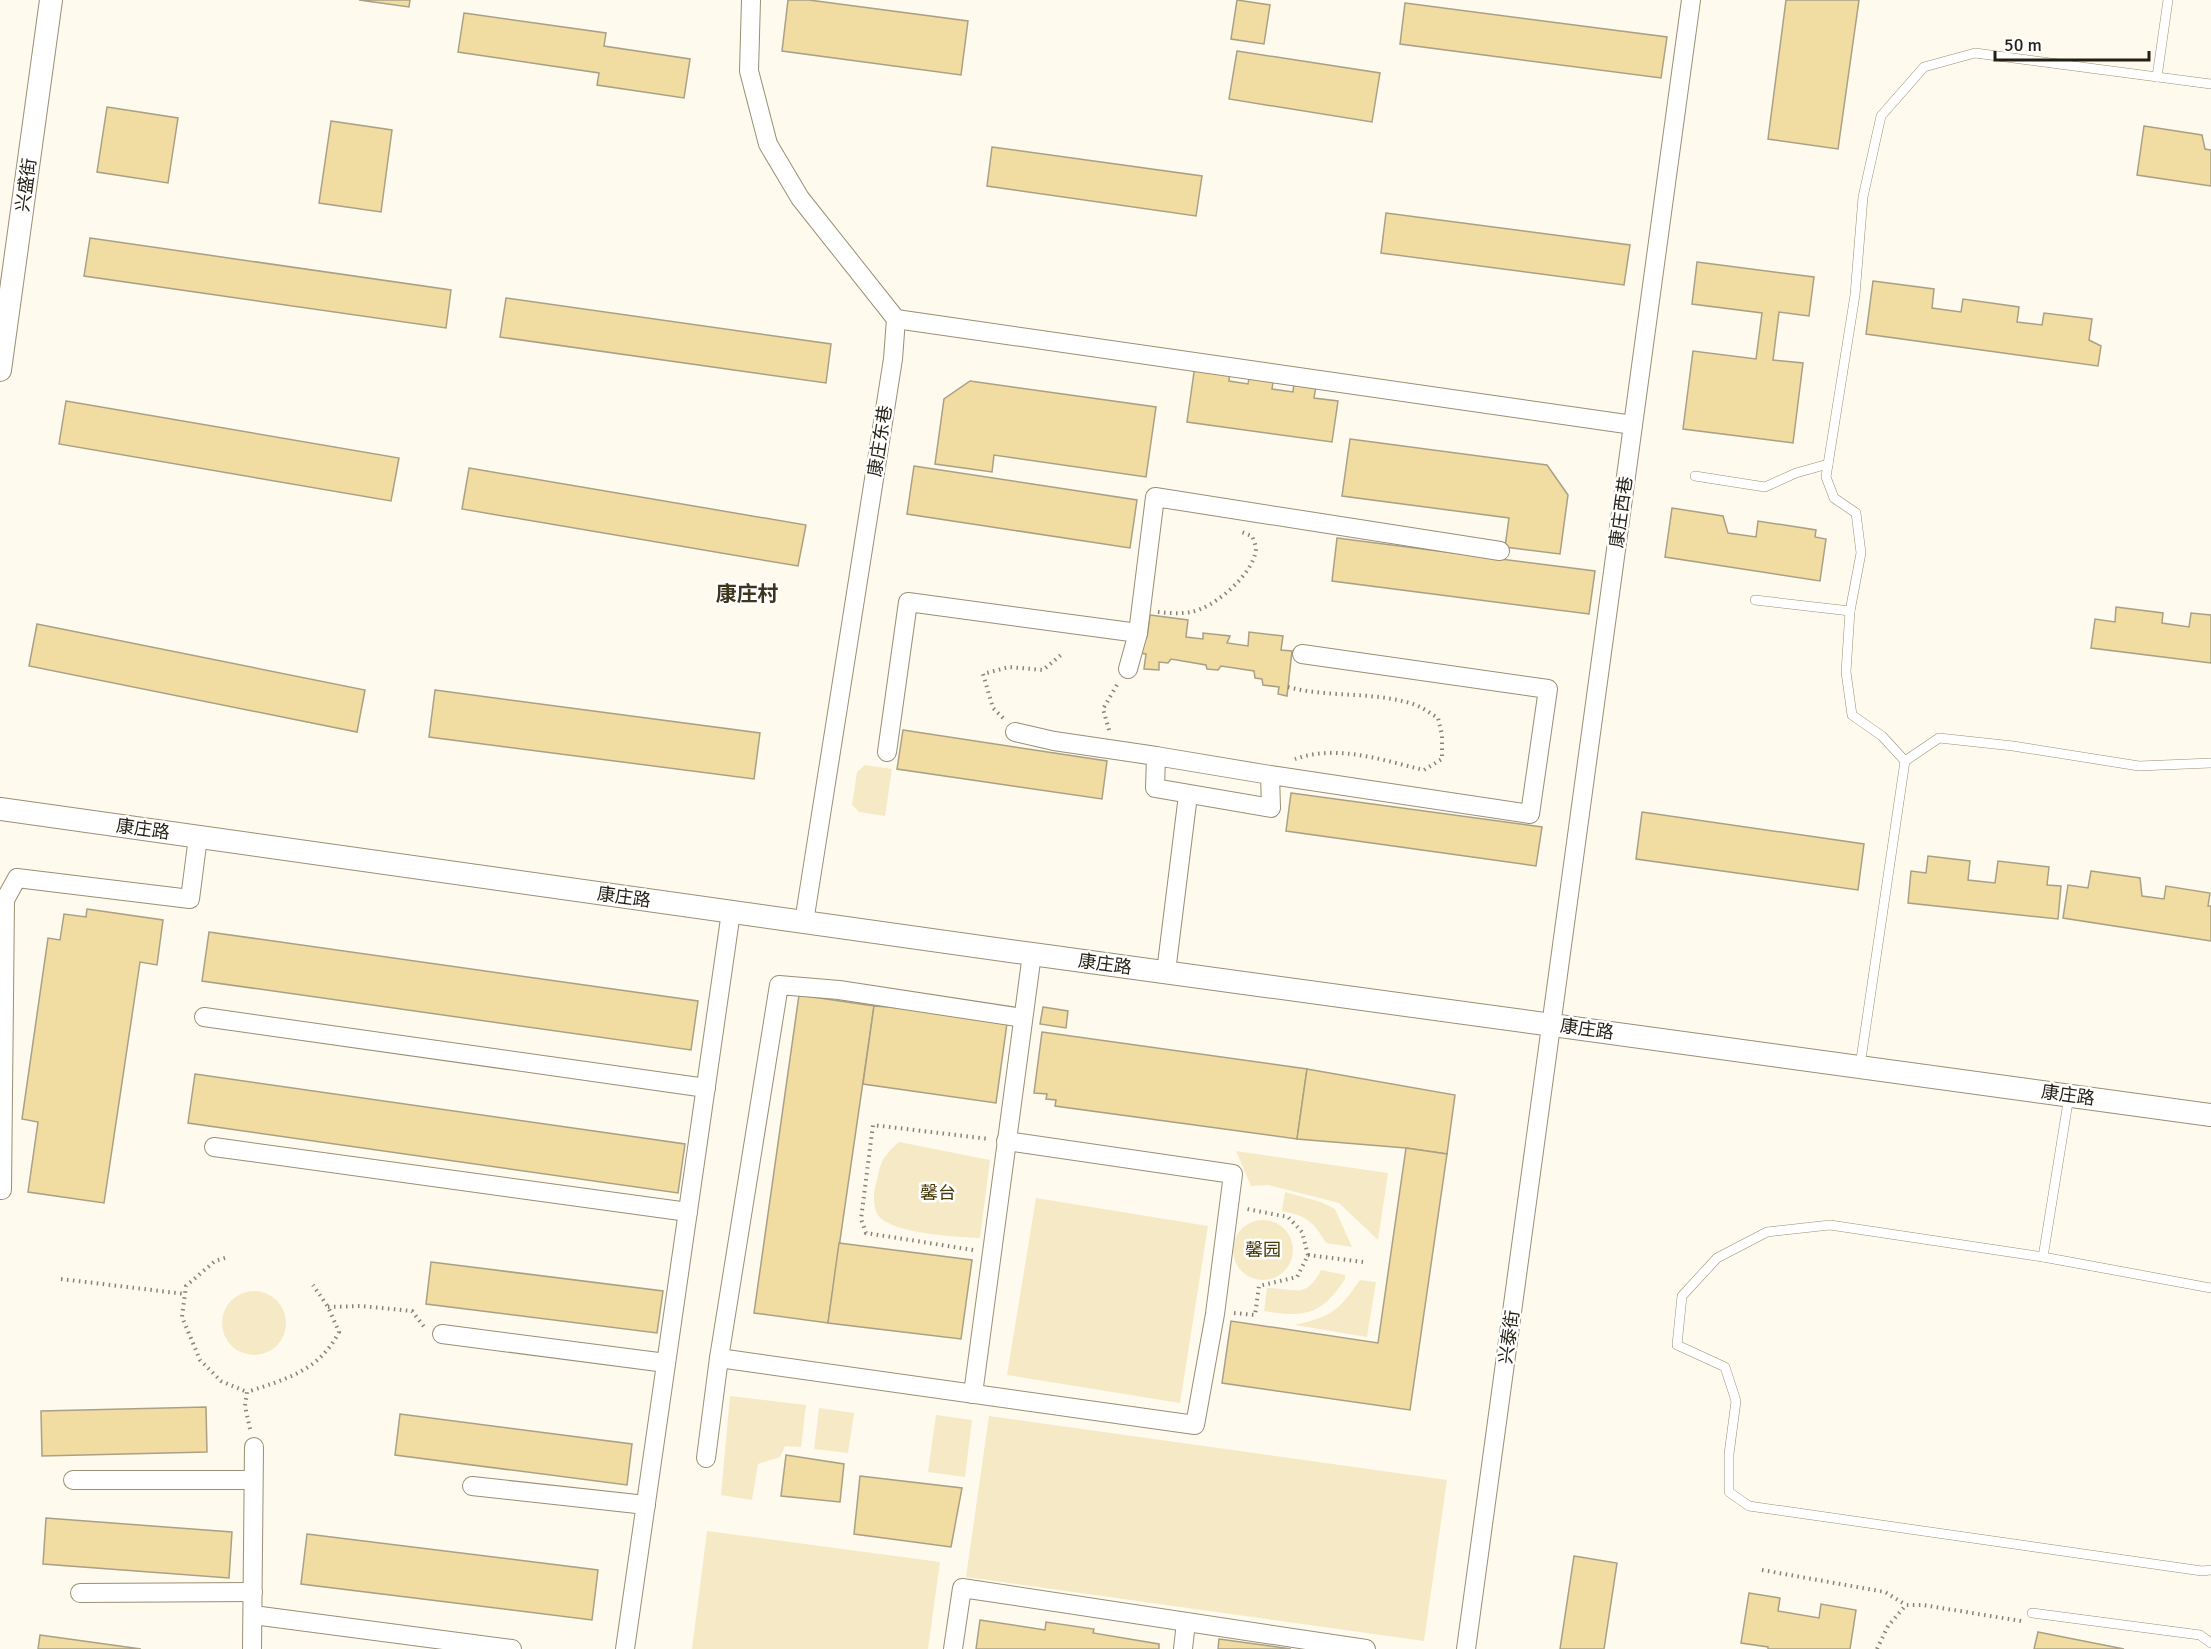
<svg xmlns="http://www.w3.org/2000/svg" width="2211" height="1649" viewBox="0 0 2211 1649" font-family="Signika,'Noto Sans SC',sans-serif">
	<rect width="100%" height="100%" fill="#fefaee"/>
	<g fill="#f6e9c6">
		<path d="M 865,765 L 892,769 L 885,816 L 859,812 L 852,805 L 857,772 Z"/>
		<path d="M 899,1142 L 990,1160 L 980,1238 C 958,1237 891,1234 878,1215 C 873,1207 873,1194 876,1184 C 882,1159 881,1159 899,1142 Z"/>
		<path d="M 1236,1151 L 1388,1173 L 1378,1240 L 1339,1203 L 1268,1185 L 1251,1186 Z"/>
		<path d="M 1285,1192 L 1321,1202 L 1335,1209 L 1352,1247 L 1326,1243 C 1313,1221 1307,1216 1282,1211 Z"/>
		<path d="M 1036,1198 L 1208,1226 L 1180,1403 L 1007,1375 Z"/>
		<circle cx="1263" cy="1250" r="30"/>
		<path d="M 1321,1270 L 1345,1275 L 1345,1279 C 1322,1315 1304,1318 1264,1311 L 1267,1288 C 1294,1288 1306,1300 1321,1270 Z"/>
		<path d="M 1360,1280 L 1376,1282 L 1367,1337 L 1295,1325 C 1333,1316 1338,1311 1360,1280 Z"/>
		<circle cx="254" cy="1323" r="32"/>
		<path d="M 730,1396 L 806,1405 L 801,1447 L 785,1446 L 780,1457 L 758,1464 L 752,1500 L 721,1495 Z"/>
		<path d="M 819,1408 L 854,1413 L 848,1453 L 814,1449 Z"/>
		<path d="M 936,1415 L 972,1420 L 965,1477 L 928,1472 Z"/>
		<path d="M 989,1416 L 1447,1480 L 1424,1641 L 966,1577 Z"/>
		<path d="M 707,1531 L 940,1562 L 928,1649 L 692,1649 Z"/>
	</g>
	<g fill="#f1dca2" stroke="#aaa085" stroke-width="1.5">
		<path d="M 359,0 L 410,0 L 409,7 Z"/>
		<path d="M 788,0 L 809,0 L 968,21 L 961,75 L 782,51 Z"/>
		<path d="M 1237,0 L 1270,5 L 1264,44 L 1231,39 Z"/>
		<path d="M 1786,0 L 1859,0 L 1838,149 L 1768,139 Z"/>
		<path d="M 1405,3 L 1667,37 L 1661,78 L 1400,44 Z"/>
		<path d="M 464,13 L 606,33 L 604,46 L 690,59 L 684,98 L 597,85 L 599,73 L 458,52 Z"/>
		<path d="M 1237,51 L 1380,73 L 1372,122 L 1229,99 Z"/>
		<path d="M 107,107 L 178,118 L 168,183 L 97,172 Z"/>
		<path d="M 331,121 L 392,130 L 381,212 L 319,203 Z"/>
		<path d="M 2144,126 L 2202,135 L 2205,149 L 2211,150 L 2211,186 L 2137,175 Z"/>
		<path d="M 992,147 L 1202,176 L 1196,216 L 987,186 Z"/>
		<path d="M 1386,213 L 1630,245 L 1624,285 L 1381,253 Z"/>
		<path d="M 90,238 L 451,290 L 446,328 L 84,276 Z"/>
		<path d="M 1697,262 L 1814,277 L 1809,316 L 1779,312 L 1773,360 L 1803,363 L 1793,443 L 1683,429 L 1693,351 L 1756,359 L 1762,313 L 1692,304 Z"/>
		<path d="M 1873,281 L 1934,289 L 1932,308 L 1961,312 L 1963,299 L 2019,307 L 2017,322 L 2042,325 L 2044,313 L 2092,319 L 2089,340 L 2101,346 L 2098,366 L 1866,334 Z"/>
		<path d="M 506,298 L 831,344 L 826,383 L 500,337 Z"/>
		<path d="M 1195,365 L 1230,370 L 1229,381 L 1248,384 L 1250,372 L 1274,375 L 1272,389 L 1293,392 L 1294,382 L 1316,386 L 1314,398 L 1338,401 L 1332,442 L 1187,422 Z"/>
		<path d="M 970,381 L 1156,407 L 1146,477 L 994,455 L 992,472 L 935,464 L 944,399 Z"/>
		<path d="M 66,401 L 399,458 L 391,501 L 59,444 Z"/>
		<path d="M 1350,439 L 1547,465 L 1568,495 L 1560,554 L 1505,547 L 1509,518 L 1342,496 Z"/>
		<path d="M 914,466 L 1137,500 L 1130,548 L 907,514 Z"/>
		<path d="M 469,468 L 806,525 L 798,566 L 462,509 Z"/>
		<path d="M 1672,508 L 1723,516 L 1728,533 L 1756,537 L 1758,521 L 1816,530 L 1815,537 L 1826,539 L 1820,581 L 1665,557 Z"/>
		<path d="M 1337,538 L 1595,571 L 1589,614 L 1332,581 Z"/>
		<path d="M 2116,607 L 2163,613 L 2162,623 L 2189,627 L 2191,613 L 2211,615 L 2211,663 L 2091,648 L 2095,619 L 2115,622 Z"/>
		<path d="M 1150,615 L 1188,620 L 1186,637 L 1203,639 L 1203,633 L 1230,636 L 1227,643 L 1248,646 L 1249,632 L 1283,636 L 1281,650 L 1292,651 L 1287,696 L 1278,694 L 1279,687 L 1263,685 L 1262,679 L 1255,678 L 1254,671 L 1221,666 L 1218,670 L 1207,669 L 1206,665 L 1171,659 L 1168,663 L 1159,662 L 1159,670 L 1144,669 L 1146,654 L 1139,653 L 1141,636 L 1147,637 Z"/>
		<path d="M 37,624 L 365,690 L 357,732 L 29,666 Z"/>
		<path d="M 435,690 L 760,733 L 754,779 L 429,737 Z"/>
		<path d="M 903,730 L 1107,761 L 1102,799 L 897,769 Z"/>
		<path d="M 1291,793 L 1542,827 L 1536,866 L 1286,831 Z"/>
		<path d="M 1642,812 L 1864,844 L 1858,890 L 1636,859 Z"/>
		<path d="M 1928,856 L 1970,861 L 1968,880 L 1995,883 L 1998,861 L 2049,867 L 2047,885 L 2061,886 L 2058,919 L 1908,903 L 1911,871 L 1926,873 Z"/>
		<path d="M 2091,871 L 2140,878 L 2142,896 L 2164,899 L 2166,886 L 2210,893 L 2208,906 L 2211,906 L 2211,941 L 2063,918 L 2068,885 L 2088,888 Z"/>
		<path d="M 87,909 L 163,920 L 157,965 L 140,962 L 104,1203 L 28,1192 L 38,1122 L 22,1119 L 48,938 L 60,940 L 64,914 L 86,917 Z"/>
		<path d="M 209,932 L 698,1001 L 691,1050 L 202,981 Z"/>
		<path d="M 799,995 L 874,1006 L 828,1323 L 754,1313 Z"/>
		<path d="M 874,1006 L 1008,1016 L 996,1103 L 863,1084 Z"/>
		<path d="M 1043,1007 L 1068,1011 L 1066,1028 L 1040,1024 Z"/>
		<path d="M 1042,1032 L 1307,1069 L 1297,1139 L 1055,1106 L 1056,1100 L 1046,1099 L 1047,1094 L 1034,1093 Z"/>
		<path d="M 1307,1069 L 1455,1095 L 1447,1154 L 1406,1148 L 1297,1139 Z"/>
		<path d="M 195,1074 L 685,1144 L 678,1193 L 188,1123 Z"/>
		<path d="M 1406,1148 L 1447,1154 L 1410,1410 L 1222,1383 L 1231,1321 L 1378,1343 Z"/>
		<path d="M 839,1243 L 972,1260 L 961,1339 L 828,1323 Z"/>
		<path d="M 431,1262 L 663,1291 L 657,1333 L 426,1304 Z"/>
		<path d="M 206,1407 L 207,1452 L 42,1456 L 41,1411 Z"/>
		<path d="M 400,1414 L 632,1444 L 627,1485 L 395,1455 Z"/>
		<path d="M 786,1455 L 844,1464 L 840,1502 L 781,1496 Z"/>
		<path d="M 860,1476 L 962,1488 L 951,1547 L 854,1534 Z"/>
		<path d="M 46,1518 L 232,1532 L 229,1578 L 43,1564 Z"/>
		<path d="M 307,1534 L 598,1570 L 592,1620 L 301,1584 Z"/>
		<path d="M 1574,1556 L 1617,1563 L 1604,1649 L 1560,1649 Z"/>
		<path d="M 1749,1593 L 1780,1598 L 1778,1611 L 1819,1618 L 1821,1604 L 1856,1610 L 1850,1649 L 1768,1649 L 1768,1647 L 1741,1643 Z"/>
		<path d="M 980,1620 L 1045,1630 L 1046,1622 L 1094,1629 L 1093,1633 L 1159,1644 L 1159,1649 L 976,1649 Z"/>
		<path d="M 2038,1632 L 2124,1649 L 2034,1649 Z"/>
		<path d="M 40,1635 L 141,1649 L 38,1649 Z"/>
		<path d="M 1219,1639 L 1291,1649 L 1218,1649 Z"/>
	</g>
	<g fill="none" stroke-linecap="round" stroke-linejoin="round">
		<g stroke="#998f74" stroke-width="10">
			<g id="service">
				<path d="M 2157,77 L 2168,0"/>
				<path d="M 1695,476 L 1765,487 L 1796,473 L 1828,464"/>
				<path d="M 1755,600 L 1850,611"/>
				<path d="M 1905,761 L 1882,736 L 1852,715 L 1846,672 L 1850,611 L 1861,553 L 1856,513 L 1834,498 L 1826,477 L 1855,295 L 1863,197 L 1881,116 L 1924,67 L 1975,53 L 2211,84"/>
				<path d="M 1860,1066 L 1905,761 L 1939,738 L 2013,746 L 2139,766 L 2211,763"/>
				<path d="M 2043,1257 L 2069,1096"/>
				<path d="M 2211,1288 L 2043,1257 L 1830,1225 L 1767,1232 L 1717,1258 L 1682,1296 L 1677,1345 L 1725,1367 L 1736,1401 L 1729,1454 L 1729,1492 L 1749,1506 L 2202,1571 L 2211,1570"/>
				<path d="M 2032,1613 L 2200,1635 L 2211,1643"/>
			</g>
		</g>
		<g stroke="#998f74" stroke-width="20">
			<g id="minor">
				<path d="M 751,0 L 749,71 L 768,144 L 800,198 L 896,319 L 893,359 L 804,922"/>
				<path d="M 896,319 L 1633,425"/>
				<path d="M 1128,669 L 1138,633 L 1155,497 L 1500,551"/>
				<path d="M 1015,732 L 1054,741 L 1156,756"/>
				<path d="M 887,752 L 908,602 L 1138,633"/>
				<path d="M 1270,775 L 1156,756 L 1155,788 L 1271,808 L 1270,775 L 1530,814 L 1548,689 L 1302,654"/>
				<path d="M 1166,972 L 1188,795"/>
				<path d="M 204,1017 L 706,1088"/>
				<path d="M 214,1147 L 688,1212"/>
				<path d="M 0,1190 L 2,1190 L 5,900 L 17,878 L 190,899 L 198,837"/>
				<path d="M 442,1334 L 666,1363"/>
				<path d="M 719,1358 L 1195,1425 L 1215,1314 L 1233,1174 L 1006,1141"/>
				<path d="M 973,1394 L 1032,954"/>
				<path d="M 706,1458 L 719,1358 L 779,985 L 839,990 L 1023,1018"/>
				<path d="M 73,1480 L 253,1480"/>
				<path d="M 472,1486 L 646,1505"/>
				<path d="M 80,1593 L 253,1592"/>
				<path d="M 253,1615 L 512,1649"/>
				<path d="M 252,1649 L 254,1447"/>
				<path d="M 625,1649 L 731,912"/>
				<path d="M 953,1649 L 962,1588 L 1366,1649"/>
				<path d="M 1183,1649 L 1186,1622"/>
				<path d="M 1466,1649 L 1691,0"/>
			</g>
		</g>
		<g stroke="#998f74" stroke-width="24">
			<g id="tertiary">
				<path d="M 0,370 L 51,0"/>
				<path d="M 0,809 L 1032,954 L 2211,1115"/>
			</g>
		</g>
		<g stroke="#878378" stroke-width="4" stroke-dasharray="1.5 4.5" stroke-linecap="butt">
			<path d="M 1158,612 C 1169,613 1181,614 1191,612 C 1214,608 1254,574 1256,549 C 1256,545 1253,539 1252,536 L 1239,531"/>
			<path d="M 1288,687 C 1329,698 1372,691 1413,704 C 1422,707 1430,713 1438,718 L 1442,735 L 1442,759 L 1424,770 C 1382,760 1337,744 1295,759"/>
			<path d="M 1003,718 L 993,708 L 983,674 L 1009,667 L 1043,670 L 1061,655"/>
			<path d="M 1109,730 L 1103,709 L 1118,683"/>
			<path d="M 973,1250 L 866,1233 L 861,1219 L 873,1125 L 989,1139"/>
			<path d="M 1308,1255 L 1363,1262"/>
			<path d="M 225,1258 L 215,1261 L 186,1286 L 182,1317 L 200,1360 L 221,1381 L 247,1392"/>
			<path d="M 61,1279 L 185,1294"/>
			<path d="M 328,1307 L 361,1306 L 412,1311 L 425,1328"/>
			<path d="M 1234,1313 L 1255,1315 L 1259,1286 L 1297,1277 L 1308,1255 L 1302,1232 L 1288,1217 L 1247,1209"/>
			<path d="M 250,1429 L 245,1406 L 247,1392 C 286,1379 319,1371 339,1332 L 328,1307 L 313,1285"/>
			<path d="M 1762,1570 L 1885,1592 L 1906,1605"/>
			<path d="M 1877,1649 L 1888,1626 L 1906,1605 L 1923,1605 L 2021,1621"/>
		</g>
		<use href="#service" stroke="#fff" stroke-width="9"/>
		<use href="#minor" stroke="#fff" stroke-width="18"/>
		<use href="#tertiary" stroke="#fff" stroke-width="22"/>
	</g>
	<g text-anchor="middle" stroke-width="5" stroke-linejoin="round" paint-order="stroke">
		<g font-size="18" fill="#231f14" stroke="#fff">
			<text transform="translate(26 185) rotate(-82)" y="6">兴盛街</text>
			<text transform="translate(880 441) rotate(-81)" y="6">康庄东巷</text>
			<text transform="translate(1621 512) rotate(-82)" y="6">康庄西巷</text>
			<text transform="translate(143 829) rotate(8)" y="6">康庄路</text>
			<text transform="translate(624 897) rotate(8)" y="6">康庄路</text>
			<text transform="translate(1105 964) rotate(8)" y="6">康庄路</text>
			<text transform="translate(1587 1029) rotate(8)" y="6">康庄路</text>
			<text transform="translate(2068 1095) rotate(8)" y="6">康庄路</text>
			<text transform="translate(1509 1337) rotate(-82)" y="6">兴泰街</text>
		</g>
		<g font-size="18" fill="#463809" stroke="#fff">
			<text x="938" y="1199">馨台</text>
			<text x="1263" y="1256">馨园</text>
		</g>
		<g font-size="21" font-weight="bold" fill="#3e351d" stroke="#fff">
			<text x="747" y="601">康庄村</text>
		</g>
	</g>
	<path d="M1995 51v9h154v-9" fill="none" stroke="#231f14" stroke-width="3"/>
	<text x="2004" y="51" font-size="18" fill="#231f14" stroke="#ffffff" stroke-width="4.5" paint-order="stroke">50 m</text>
</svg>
